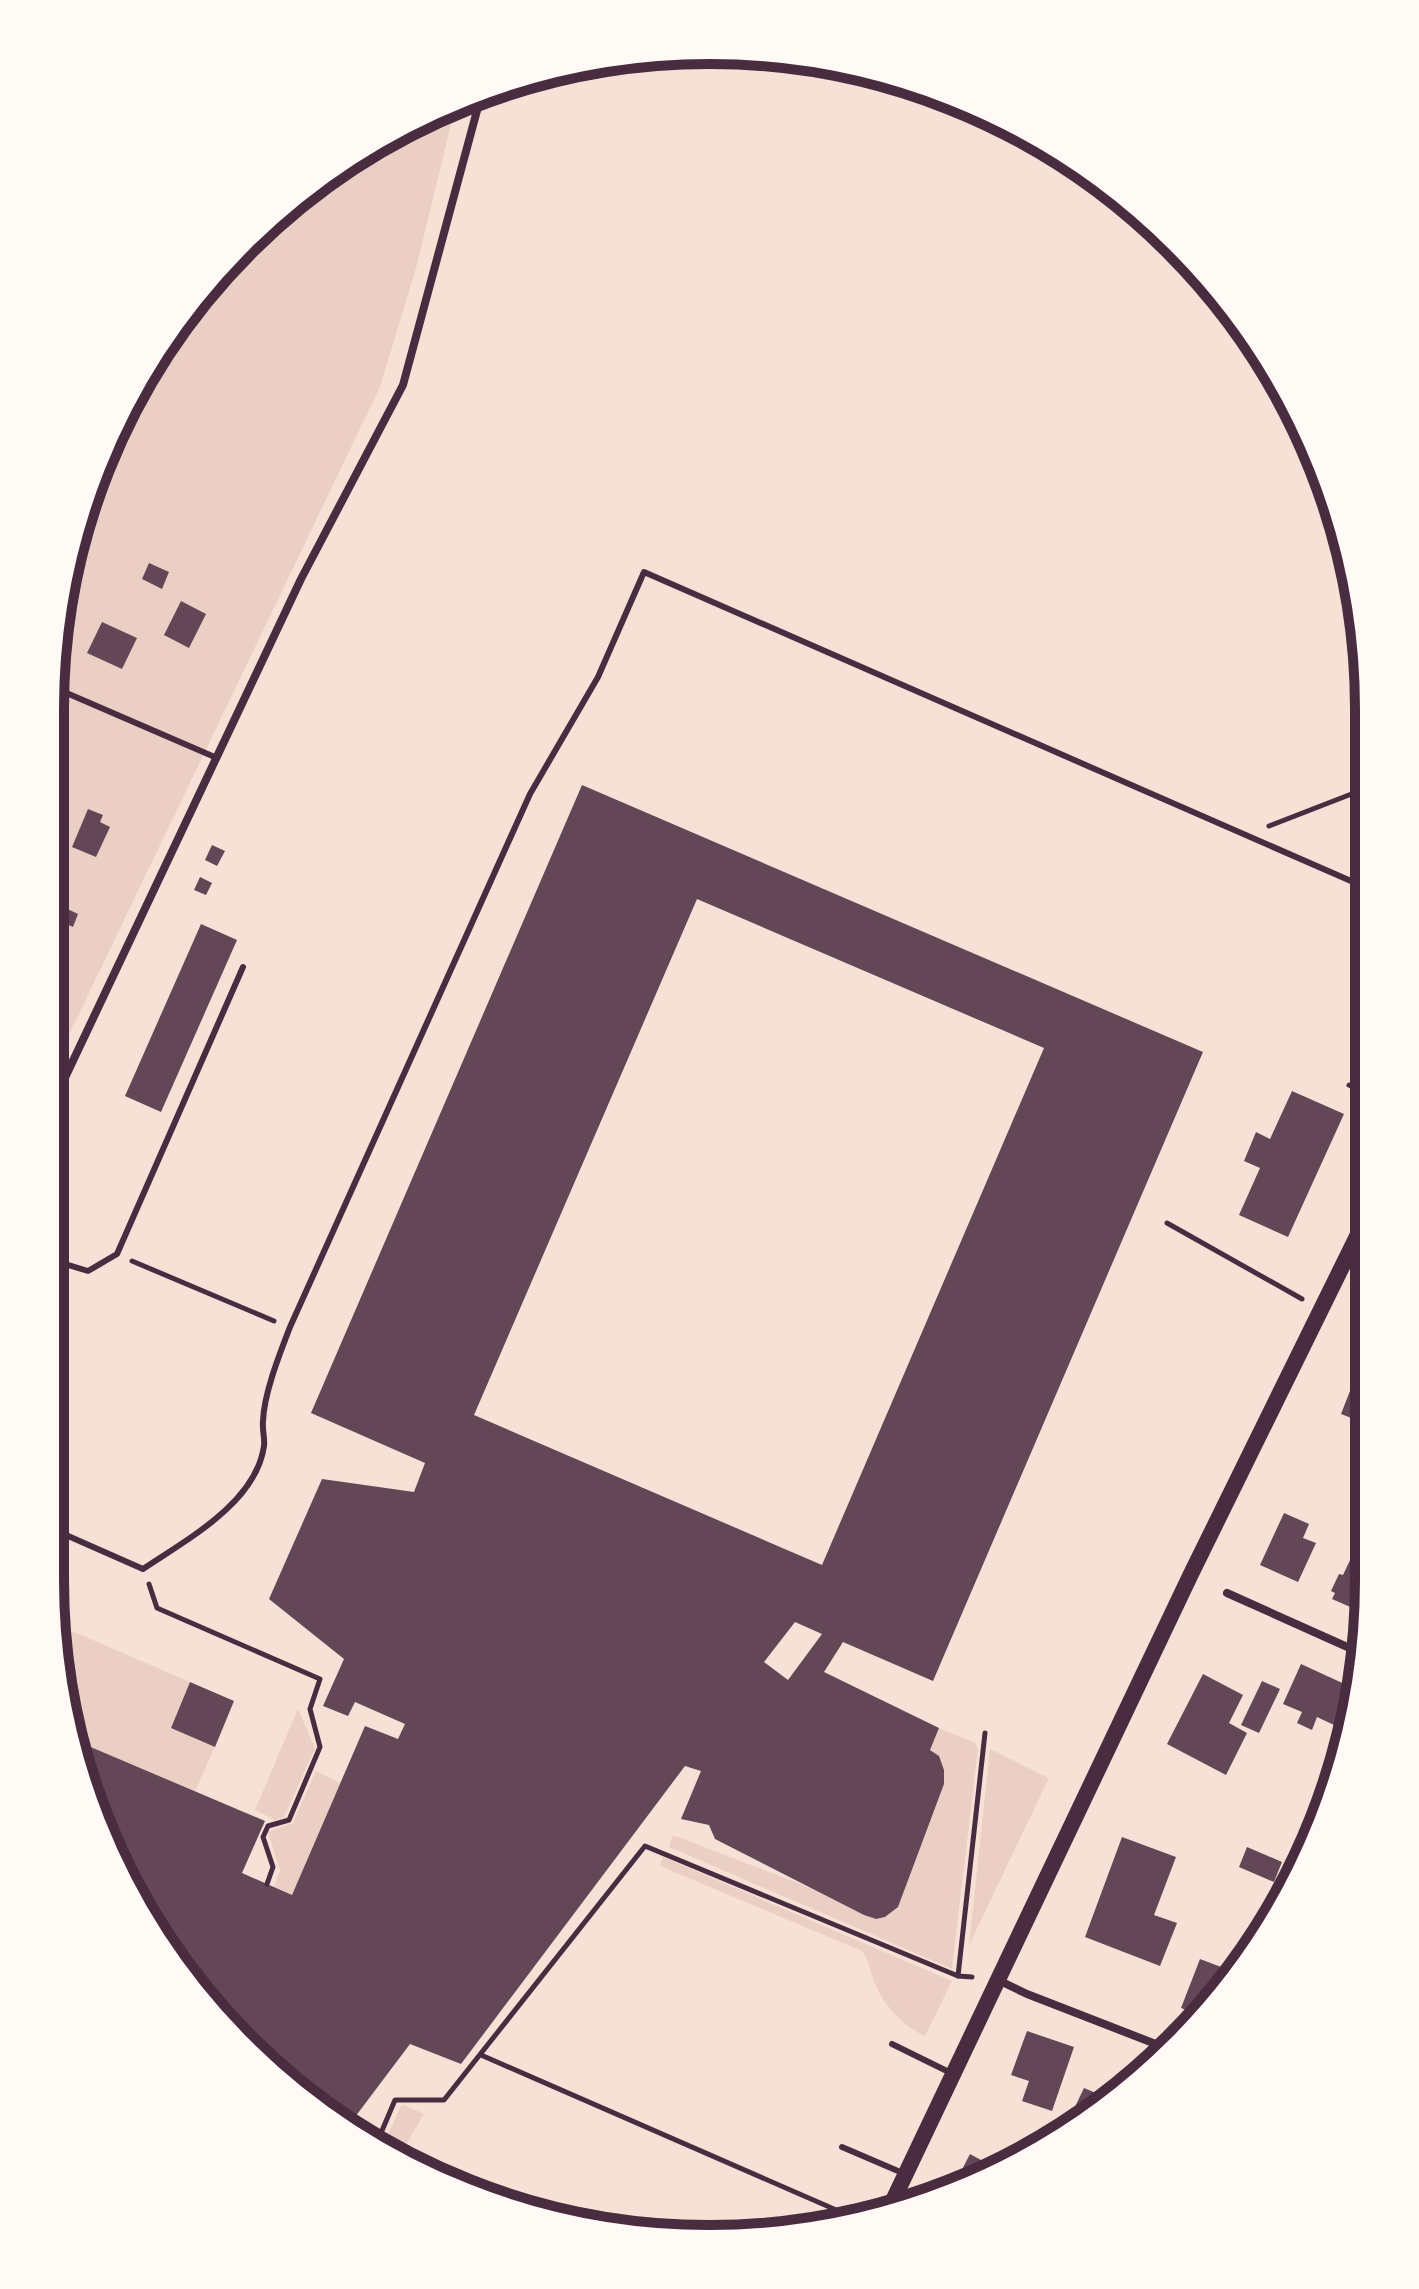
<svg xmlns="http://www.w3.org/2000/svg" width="1419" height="2289" viewBox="0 0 1419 2289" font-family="Raleway,sans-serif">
	<rect width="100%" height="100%" fill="#f7e1d7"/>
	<g fill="#ebcfc5">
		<path d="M 456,104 L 416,268 L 380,387 L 53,1068 L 56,624 L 100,458 L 186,308 L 274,214 L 379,139 Z"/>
		<path d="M 58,1625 L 190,1682 L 171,1728 L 215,1747 L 195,1791 L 86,1745 L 89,1736 L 75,1730 Z"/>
		<path d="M 298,1709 L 315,1748 L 284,1817 L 275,1820 L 255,1810 Z"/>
		<path d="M 939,1728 L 975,1743 L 978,1749 L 952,1969 L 669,1847 L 673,1835 L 811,1888 L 876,1919 L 885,1917 L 898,1906 L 944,1784 C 944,1769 943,1759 930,1750 Z"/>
		<path d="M 990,1749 L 1049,1778 L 969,1945 Z"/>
		<path d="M 316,1771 L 340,1783 L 292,1895 L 274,1887 L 280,1870 L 268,1832 L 293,1823 Z"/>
		<path d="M 663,1857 L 952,1981 L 925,2036 C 902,2026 883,2004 874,1981 C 870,1970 869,1960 862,1951 L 660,1866 Z"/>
		<path d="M 402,2104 L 424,2114 L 401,2153 L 384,2143 Z"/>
	</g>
	<g fill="#644757" fill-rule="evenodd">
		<path d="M 149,563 L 169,572 L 162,589 L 142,579 Z"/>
		<path d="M 181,601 L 206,614 L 189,648 L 164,635 Z"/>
		<path d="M 102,622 L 137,638 L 122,669 L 87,653 Z"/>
		<path d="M 582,785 L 1203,1052 L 933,1681 L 843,1642 L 824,1672 L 939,1728 L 930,1750 L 939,1756 L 944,1770 L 944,1784 L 898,1907 L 885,1917 L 876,1919 L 864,1915 L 715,1839 L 709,1825 L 681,1819 L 701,1771 L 685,1766 L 461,2064 L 410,2044 L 349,2125 L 308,2103 L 186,1981 L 85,1791 L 80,1760 L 86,1745 L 265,1821 L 242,1873 L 292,1895 L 365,1726 L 398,1739 L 405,1724 L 355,1702 L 348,1716 L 323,1706 L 344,1659 L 269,1599 L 322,1479 L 414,1492 L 425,1463 L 311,1413 ZM 697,899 L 1044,1048 L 822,1565 L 474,1415 ZM 795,1622 L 822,1634 L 788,1680 L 764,1662 Z"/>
		<path d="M 88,809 L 103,815 L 100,822 L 110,827 L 96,857 L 72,847 Z"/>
		<path d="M 212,845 L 225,851 L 217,866 L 205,860 Z"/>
		<path d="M 200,877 L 212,883 L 206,895 L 194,890 Z"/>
		<path d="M 61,906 L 78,914 L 73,927 L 55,919 Z"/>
		<path d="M 201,924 L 237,940 L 161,1112 L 125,1096 Z"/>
		<path d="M 1292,1091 L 1344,1114 L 1288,1237 L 1239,1215 L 1260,1168 L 1244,1161 L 1256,1132 L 1270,1139 Z"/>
		<path d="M 1357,1373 L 1365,1376 L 1364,1423 L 1341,1414 Z"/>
		<path d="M 1284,1513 L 1309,1524 L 1303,1538 L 1316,1543 L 1298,1582 L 1260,1565 Z"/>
		<path d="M 1351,1558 L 1364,1564 L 1364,1613 L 1332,1599 L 1335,1593 L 1331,1591 L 1339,1574 L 1343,1575 Z"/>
		<path d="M 1301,1664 L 1351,1687 L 1334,1725 L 1317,1717 L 1312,1730 L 1297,1723 L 1302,1712 L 1283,1704 Z"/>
		<path d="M 1203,1674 L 1243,1695 L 1229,1723 L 1247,1733 L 1226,1775 L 1167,1744 Z"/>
		<path d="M 1262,1681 L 1280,1689 L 1259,1733 L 1241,1725 Z"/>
		<path d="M 190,1682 L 234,1701 L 215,1747 L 171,1728 Z"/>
		<path d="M 1122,1837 L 1176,1857 L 1154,1915 L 1177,1923 L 1160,1966 L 1085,1937 Z"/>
		<path d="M 1247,1847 L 1282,1862 L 1274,1882 L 1239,1867 Z"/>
		<path d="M 1200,1959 L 1237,1973 L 1233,1981 L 1199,2015 L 1181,2008 Z"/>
		<path d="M 1027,2031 L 1074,2047 L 1052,2111 L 1022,2101 L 1029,2081 L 1011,2075 Z"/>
		<path d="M 1084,2088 L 1113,2100 L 1085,2116 L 1073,2111 Z"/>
		<path d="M 970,2154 L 992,2166 L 953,2187 Z"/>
	</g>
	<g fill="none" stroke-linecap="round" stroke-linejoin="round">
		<g stroke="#4a2c40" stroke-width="5">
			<path d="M 1269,826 L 1367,788"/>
			<path d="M 1349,1085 L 1366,1093"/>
			<path d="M 1167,1223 L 1302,1299"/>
			<path d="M 132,1261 L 274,1321"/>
			<path d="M 149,1584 L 157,1608 L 320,1679 L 310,1709 L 320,1747 L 289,1820 L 268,1826 L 263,1837 L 273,1867 L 267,1884"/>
			<path d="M 958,1976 L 985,1733"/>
			<path d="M 481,2055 L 850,2216"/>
			<path d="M 378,2140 L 395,2100 L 444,2100 L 645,1846 L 958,1976 L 972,1977"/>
		</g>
		<g stroke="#4a2c40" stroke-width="6">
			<path d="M 55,688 L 217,758"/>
			<path d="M 52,1260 L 88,1271 L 117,1254 L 243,967"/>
			<path d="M 50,1528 L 143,1569 C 186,1540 256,1503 264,1446 C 265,1438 262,1429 263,1421 C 264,1393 280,1353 290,1327 L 530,794 L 598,677 L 644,572 L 1367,888"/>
			<path d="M 892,2044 L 953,2074"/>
			<path d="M 842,2147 L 905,2174"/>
		</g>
		<g stroke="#4a2c40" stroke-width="8">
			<path d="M 53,1103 L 301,579 L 403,385 L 482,92"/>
			<path d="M 1227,1593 L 1363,1654"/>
			<path d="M 998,1980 L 1027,1994 L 1166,2048"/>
		</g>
		<path stroke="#4a2c40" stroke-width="16" d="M 889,2209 L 1190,1576 L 1365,1220"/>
	</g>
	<path d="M0 0H1419V2289H0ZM709 64H710A645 645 0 0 1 1355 709V1580A645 645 0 0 1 710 2225H709A645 645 0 0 1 64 1580V709A645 645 0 0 1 709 64Z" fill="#fffaf5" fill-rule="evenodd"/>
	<path fill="none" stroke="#4a2c40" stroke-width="10" d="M709 64H710A645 645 0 0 1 1355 709V1580A645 645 0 0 1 710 2225H709A645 645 0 0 1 64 1580V709A645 645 0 0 1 709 64Z"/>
</svg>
